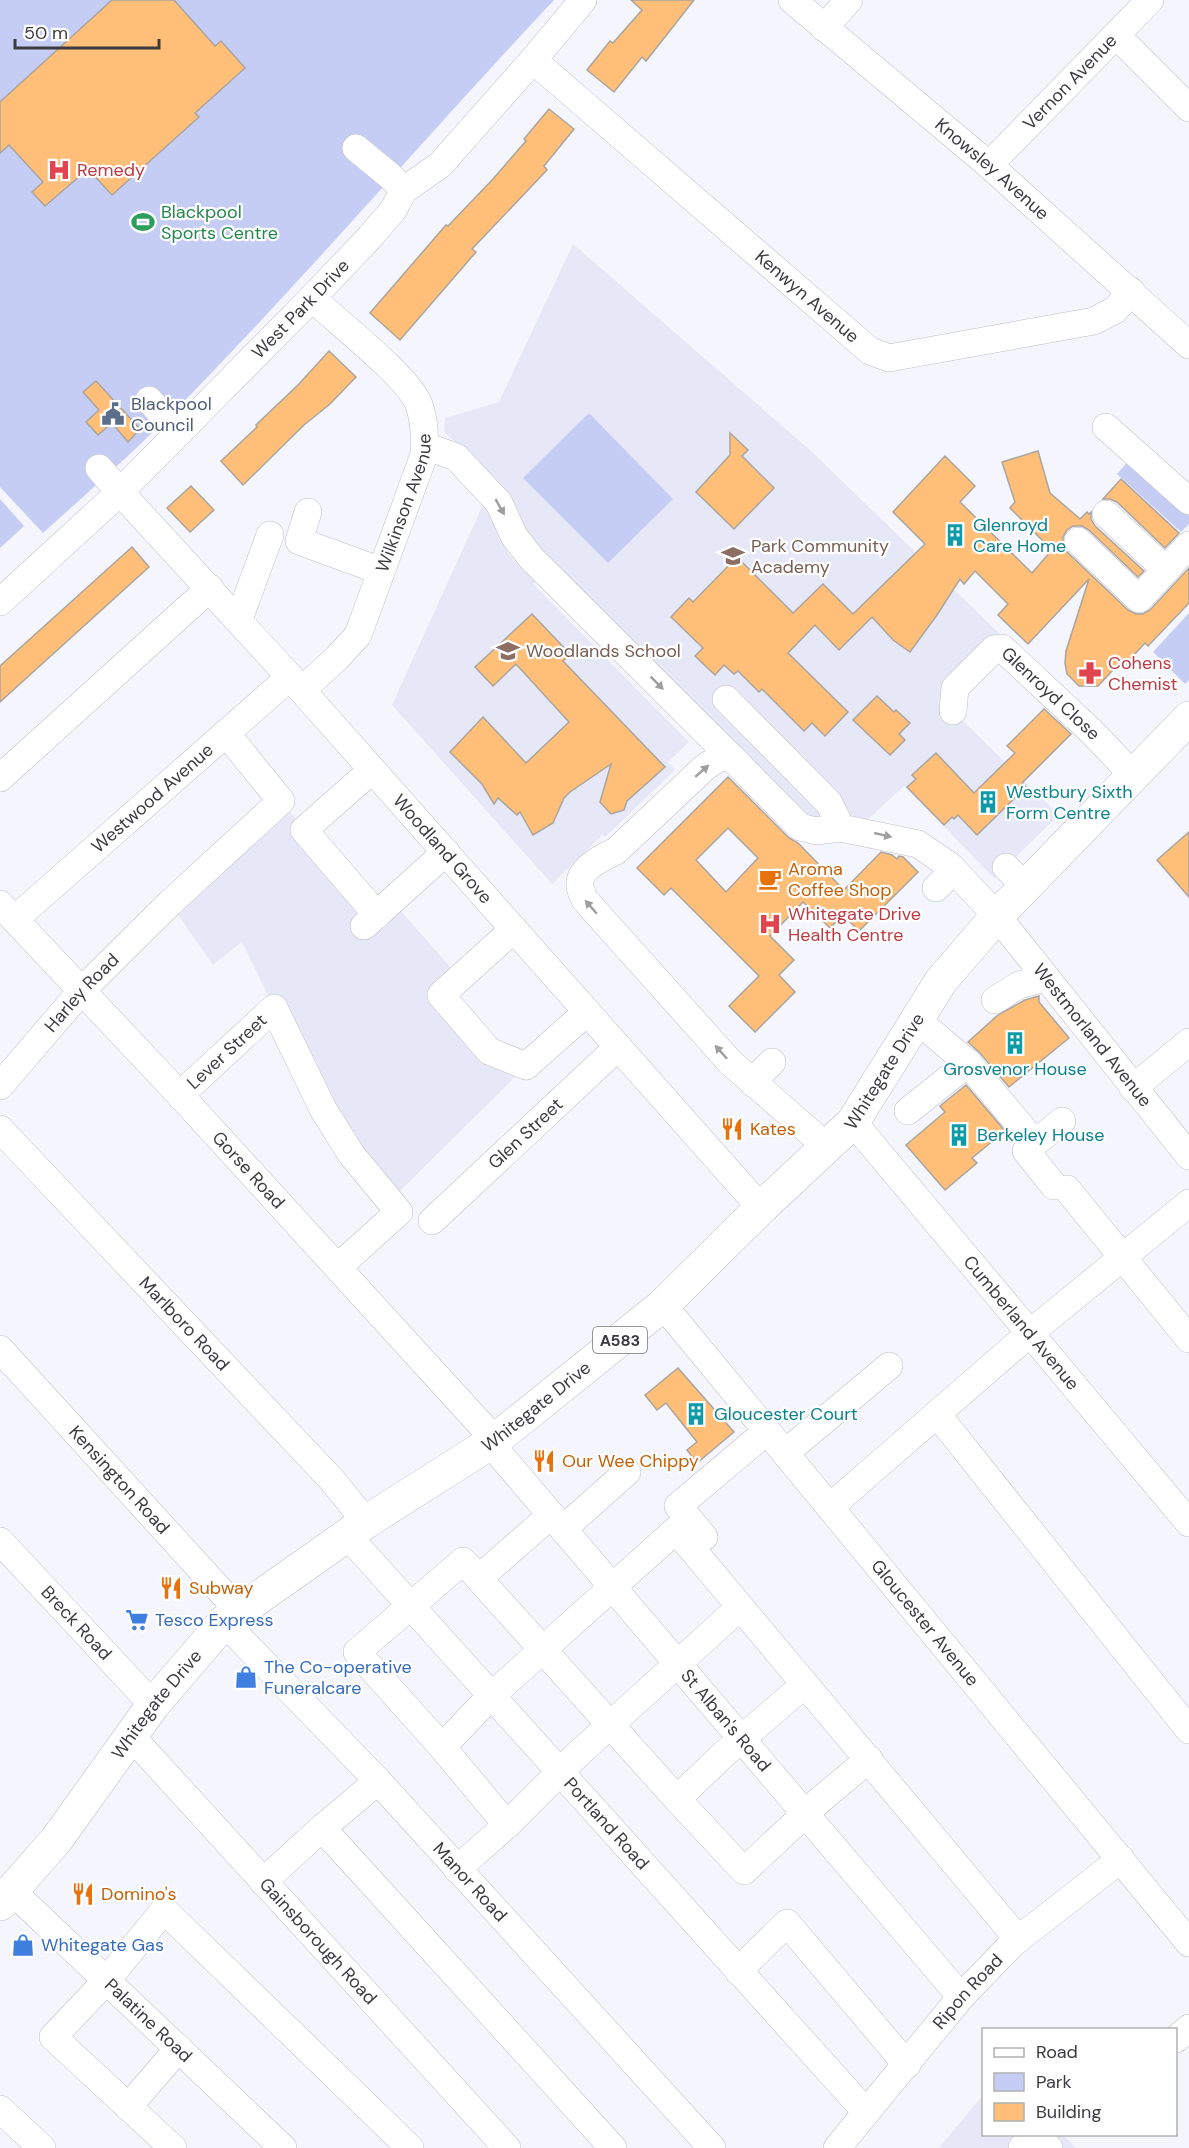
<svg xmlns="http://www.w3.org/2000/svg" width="1189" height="2148" viewBox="0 0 1189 2148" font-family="'DM Sans',sans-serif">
	<rect width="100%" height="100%" fill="#f4f5fd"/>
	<g fill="#e6e8f7">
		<path d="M 573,244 L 811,451 L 1003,637 L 953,711 L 1059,815 L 994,878 L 904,786 L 866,821 L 806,819 L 527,537 L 511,506 L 514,502 L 480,465 L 444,432 L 445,418 L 499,402 Z"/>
		<path d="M 487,496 L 501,542 L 514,561 L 536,581 L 533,584 L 689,742 L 668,762 L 675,770 L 605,837 L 602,835 L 552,884 L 392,705 Z"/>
		<path d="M 281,801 L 376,915 L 392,901 L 460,978 L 441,995 L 526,1066 L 390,1201 L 323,1109 L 242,942 L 213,965 L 170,903 Z"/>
		<path d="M 983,2095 L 984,2134 L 1063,2135 L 1076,2148 L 939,2148 Z"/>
	</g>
	<g fill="#c6cdf5">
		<path d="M 0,0 L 554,0 C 433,129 318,263 195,390 C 147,440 94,487 43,533 L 0,487 Z"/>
		<path d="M 589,413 L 673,499 L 608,563 L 523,478 Z"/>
		<path d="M 1131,458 L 1189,512 L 1189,524 L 1181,532 L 1117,474 Z"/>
		<path d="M 0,499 L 24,526 L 0,548 Z"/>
		<path d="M 1189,613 L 1189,680 L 1185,684 L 1153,652 Z"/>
	</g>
	<g fill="#ffbf79" stroke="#aaa49e" stroke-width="1.5" fill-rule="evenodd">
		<path d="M 112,0 L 174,0 L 215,46 L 221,41 L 245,68 L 195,113 L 199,117 L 112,195 L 88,169 L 45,206 L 32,192 L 43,182 L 9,145 L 0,153 L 0,102 Z"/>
		<path d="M 631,0 L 694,0 L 646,61 L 642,57 L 614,92 L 587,70 L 610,41 L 613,43 L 642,10 Z"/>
		<path d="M 549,109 L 574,129 L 544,166 L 547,170 L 472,249 L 476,252 L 400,340 L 370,313 L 446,225 L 448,226 L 493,179 L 526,141 L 524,139 Z"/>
		<path d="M 329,351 L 356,377 L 330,404 L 304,425 L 243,485 L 221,461 L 257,427 L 256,425 L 299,384 Z"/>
		<path d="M 96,381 L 140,429 L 128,442 L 112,423 L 98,435 L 86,422 L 99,410 L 83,392 Z"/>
		<path d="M 730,433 L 748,450 L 742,456 L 774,488 L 734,529 L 696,492 L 730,455 Z"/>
		<path d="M 1038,451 L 1050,493 L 1080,519 L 1087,512 L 1089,514 L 1091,512 L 1091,519 L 1095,526 L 1144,571 L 1138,577 L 1089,530 L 1082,526 L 1073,526 L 1067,530 L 1063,537 L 1063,545 L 1067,552 L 1128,610 L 1136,614 L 1143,614 L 1150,610 L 1189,568 L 1189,603 L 1148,646 L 1145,643 L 1122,668 L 1114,669 L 1098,686 L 1079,686 L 1067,674 L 1065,663 L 1066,651 L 1089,579 L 1028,644 L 998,615 L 1008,604 L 975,571 L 964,584 L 960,579 L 937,615 L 910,652 L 893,640 L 872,617 L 839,650 L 815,625 L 788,653 L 848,712 L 825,736 L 812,723 L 804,731 L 762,689 L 759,692 L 738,671 L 734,674 L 724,665 L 715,675 L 695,656 L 703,648 L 671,617 L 689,598 L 693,602 L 737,557 L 793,613 L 823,584 L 853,614 L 925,544 L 893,512 L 945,456 L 975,486 L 960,502 L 1032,573 L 1052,550 L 1010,508 L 1015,502 L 1002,462 Z"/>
		<path d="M 1121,479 L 1179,533 L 1165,548 L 1117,502 L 1110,499 L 1103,499 Z"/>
		<path d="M 191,486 L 214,510 L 190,532 L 167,508 Z"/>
		<path d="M 132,547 L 149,567 L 0,702 L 0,666 Z"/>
		<path d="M 532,614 L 570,654 L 563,661 L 665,767 L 627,801 L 624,810 L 611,814 L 600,802 L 611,764 L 570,792 L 564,798 L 553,823 L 533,835 L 520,812 L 517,815 L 498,798 L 494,804 L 482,784 L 450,752 L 483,717 L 526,763 L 569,722 L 516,664 L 493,686 L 475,667 Z"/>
		<path d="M 877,696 L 894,712 L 896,710 L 910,723 L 899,734 L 905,740 L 890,755 L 853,720 Z"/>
		<path d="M 1044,709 L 1071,734 L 1022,783 L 1026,787 L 977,835 L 958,815 L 954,819 L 952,817 L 944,825 L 907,787 L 916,779 L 912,775 L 936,753 L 974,793 L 1015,753 L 1007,746 Z"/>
		<path d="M 728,777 L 789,838 L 798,843 L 844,890 L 881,852 L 892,855 L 897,859 L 899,856 L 903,857 L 918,872 L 859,931 L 843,915 L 830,928 L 803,902 L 770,936 L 794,960 L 779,975 L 795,992 L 755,1032 L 729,1006 L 759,976 L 671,888 L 664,895 L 637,868 ZM 728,828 L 758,858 L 726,892 L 696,860 Z"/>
		<path d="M 1189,832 L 1189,897 L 1157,860 Z"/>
		<path d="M 1039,996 L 1039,1002 L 1069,1038 L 1009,1087 L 980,1053 L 968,1042 L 998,1015 L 1025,1000 Z"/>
		<path d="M 966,1085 L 1005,1131 L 972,1158 L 977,1163 L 945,1190 L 906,1145 L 945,1112 L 940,1106 Z"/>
		<path d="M 678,1368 L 734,1432 L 697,1463 L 687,1450 L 697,1442 L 666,1403 L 657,1410 L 645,1395 Z"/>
	</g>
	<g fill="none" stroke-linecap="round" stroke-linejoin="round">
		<g stroke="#bebfc7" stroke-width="28">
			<g id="minor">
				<path id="s1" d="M 792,0 L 989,165 L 1189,345"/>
				<path d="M 824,28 L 849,0"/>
				<path d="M 1117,36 L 1189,108"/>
				<path id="s2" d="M 533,60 L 870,351 L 889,358 L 1094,321 L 1115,310 L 1131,291"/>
				<path d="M 356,148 L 390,176 L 404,190"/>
				<path id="s3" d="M 989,165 L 1150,0"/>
				<path d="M 149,400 L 179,433"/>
				<path d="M 1106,427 L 1189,501"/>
				<path d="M 425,446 L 456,457 L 499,503 L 514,536 L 532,559 L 733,759"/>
				<path id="s4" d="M 99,468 L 120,492 L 290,677 L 761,1208"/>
				<path d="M 308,512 L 299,541 L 381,571"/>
				<path d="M 1106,514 L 1166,570"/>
				<path d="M 1078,541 L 1139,599 L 1189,545"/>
				<path id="s5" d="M 0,602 L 120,492 L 312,298 L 370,237 L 393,210 L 404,190 L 440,165 L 533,60 L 583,0"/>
				<path d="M 239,619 L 270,535"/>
				<path id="s6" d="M 302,690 L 337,658 L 358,635 L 424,455 C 425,438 425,422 419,405 C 410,378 336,321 312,298"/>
				<path d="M 726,699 L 829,803 L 841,828"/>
				<path id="s7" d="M 953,711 L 955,688 L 994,649 L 1002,648 L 1092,732 L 1134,776"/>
				<path d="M 372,770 L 304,830 L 377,915"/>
				<path d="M 0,778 L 210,588"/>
				<path d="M 1006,867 L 1026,887"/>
				<path d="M 936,888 L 954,870"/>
				<path id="s8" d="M 0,904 L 180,1095 L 495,1440"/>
				<path id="s9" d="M 15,919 L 290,677"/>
				<path d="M 364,926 L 446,852"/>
				<path d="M 514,929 L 441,995 L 489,1051 L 526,1066 L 587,1012"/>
				<path d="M 995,1000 L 1019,985 L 1046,978"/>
				<path d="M 917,1020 L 968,1063 L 1035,1143 L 1062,1121"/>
				<path d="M 754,1084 L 762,1072 L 772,1062"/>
				<path id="s10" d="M 0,1086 L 83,989 L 170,903 L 281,801 L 226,733"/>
				<path d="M 1133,1088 L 1189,1042"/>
				<path id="s11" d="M 180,1095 L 274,1008 L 323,1109 L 351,1154 L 399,1212 L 338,1267"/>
				<path d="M 908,1111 L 968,1063"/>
				<path id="s12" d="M 853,1122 L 1189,1523"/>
				<path id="s13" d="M 0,1129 L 332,1480 L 366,1522"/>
				<path d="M 1035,1143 L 1026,1151 L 1054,1186"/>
				<path id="s14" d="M 827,1147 L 730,1062 L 585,900 C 583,895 580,890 580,886 C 578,869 603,857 616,851 L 704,768 L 720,757 L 733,759 L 800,827 L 816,831 L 841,828 L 918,844 L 950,866 L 997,916 L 1189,1156"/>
				<path d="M 1067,1189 L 1189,1339"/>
				<path id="s15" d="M 432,1221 L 618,1047"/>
				<path id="s16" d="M 663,1305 L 1189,1943"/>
				<path id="s17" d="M 0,1349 L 239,1611"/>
				<path d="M 937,1414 L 1189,1730"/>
				<path id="s18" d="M 490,1443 L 961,1997"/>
				<path d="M 785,1453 L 889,1366"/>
				<path d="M 830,1507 L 1030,1333 L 1189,1203"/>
				<path d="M 563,1529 L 627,1472"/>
				<path id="s19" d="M 347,1535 L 866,2112"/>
				<path d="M 704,1537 L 678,1506 L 767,1431"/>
				<path id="s20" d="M 0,1541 L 153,1705"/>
				<path d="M 479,1578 L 551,1515"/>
				<path id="s21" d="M 224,1622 L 378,1781 L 712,2148"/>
				<path id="s22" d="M 130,1735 L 507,2148"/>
				<path d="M 442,1747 L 491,1696 L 676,1530 L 1018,1939"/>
				<path d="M 677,1799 L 725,1753 L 804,1685"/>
				<path d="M 507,1825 L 442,1747 L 357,1652 L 463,1561 L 677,1799 L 744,1871 L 819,1801 L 869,1759"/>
				<path d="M 322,1828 L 613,2148"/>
				<path d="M 457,1869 L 507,1825 L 577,1755 L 740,1607"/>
				<path d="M 263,1882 L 322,1828 L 378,1781"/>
				<path id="s23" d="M 12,1891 L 283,2148"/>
				<path d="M 738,1971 L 787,1923 L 907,2065"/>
				<path d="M 1176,2039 L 1189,2028"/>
				<path d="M 128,2107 L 179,2048"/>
				<path d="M 0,2109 L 42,2148"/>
				<path d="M 173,2148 L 53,2037 L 107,1980 L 164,1910 L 410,2148"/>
				<path id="s24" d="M 837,2148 L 961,1997 L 1012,1944 L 1121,1859"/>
				<path d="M 1022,2148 L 1029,2139 L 1038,2138 L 1049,2148"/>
			</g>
		</g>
		<g stroke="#bebfc7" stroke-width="34">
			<g id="major">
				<path id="s25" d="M 0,1904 L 57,1839 L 153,1705 L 224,1622 L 366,1522 L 495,1440 L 663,1305 L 761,1208 L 853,1122 L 941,981 L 997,916 L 1189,718"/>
			</g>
		</g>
		<use href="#minor" stroke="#fff" stroke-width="27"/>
		<use href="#major" stroke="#fff" stroke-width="33"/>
	</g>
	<defs><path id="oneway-solid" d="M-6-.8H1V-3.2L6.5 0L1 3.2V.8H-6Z" transform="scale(1.5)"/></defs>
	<g fill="#9e9ea0">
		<use href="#oneway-solid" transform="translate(500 507) rotate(60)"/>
		<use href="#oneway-solid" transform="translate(657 683) rotate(45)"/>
		<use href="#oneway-solid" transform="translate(702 771) rotate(-41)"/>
		<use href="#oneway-solid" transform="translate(883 835) rotate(13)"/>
		<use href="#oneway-solid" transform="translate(591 907) rotate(-131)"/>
		<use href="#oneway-solid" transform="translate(721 1052) rotate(-132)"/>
	</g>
	<defs>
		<g id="hospital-bare" transform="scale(1.8)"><path d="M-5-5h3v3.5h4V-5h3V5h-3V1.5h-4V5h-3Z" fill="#e0444e" stroke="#fff" stroke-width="2.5" paint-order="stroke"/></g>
		<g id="stadium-bare" transform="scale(1.8)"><path d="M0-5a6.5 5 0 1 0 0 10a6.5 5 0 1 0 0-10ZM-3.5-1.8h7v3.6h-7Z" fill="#2e9e5b" stroke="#fff" stroke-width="2.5" paint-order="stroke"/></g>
		<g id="civic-bare" transform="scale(1.8)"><path d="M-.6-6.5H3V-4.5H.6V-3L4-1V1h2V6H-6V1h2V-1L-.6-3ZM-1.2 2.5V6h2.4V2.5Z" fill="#5c6f8a" stroke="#fff" stroke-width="2.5" paint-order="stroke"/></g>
		<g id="building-bare" transform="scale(1.8)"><path d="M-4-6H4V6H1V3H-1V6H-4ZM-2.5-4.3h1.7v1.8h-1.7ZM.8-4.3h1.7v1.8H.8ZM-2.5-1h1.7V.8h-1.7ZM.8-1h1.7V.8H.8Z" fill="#0f9aa8" stroke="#fff" stroke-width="2.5" paint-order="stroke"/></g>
		<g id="school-bare" transform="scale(1.8)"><path d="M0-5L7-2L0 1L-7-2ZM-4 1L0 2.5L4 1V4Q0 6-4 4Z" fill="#8d6e63" stroke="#fff" stroke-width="2.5" paint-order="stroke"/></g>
		<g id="pharmacy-bare" transform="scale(1.8)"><path d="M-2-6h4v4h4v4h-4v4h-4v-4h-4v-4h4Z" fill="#e0444e" stroke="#fff" stroke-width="2.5" paint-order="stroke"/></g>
		<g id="cafe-bare" transform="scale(1.8)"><path d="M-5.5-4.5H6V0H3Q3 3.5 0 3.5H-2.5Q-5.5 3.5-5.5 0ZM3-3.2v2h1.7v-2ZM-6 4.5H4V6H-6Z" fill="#e8710a" stroke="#fff" stroke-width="2.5" paint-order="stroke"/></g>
		<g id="restaurant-bare" transform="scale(1.8)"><path d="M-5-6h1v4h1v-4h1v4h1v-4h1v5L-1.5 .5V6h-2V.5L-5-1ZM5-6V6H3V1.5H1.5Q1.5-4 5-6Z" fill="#e8710a" stroke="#fff" stroke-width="2.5" paint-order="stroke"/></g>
		<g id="supermarket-bare" transform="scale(1.8)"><path d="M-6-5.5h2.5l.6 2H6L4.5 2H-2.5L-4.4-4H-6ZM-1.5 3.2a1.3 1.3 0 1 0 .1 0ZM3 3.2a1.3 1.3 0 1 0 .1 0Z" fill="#3f7fe0" stroke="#fff" stroke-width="2.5" paint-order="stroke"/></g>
		<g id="shop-bare" transform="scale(1.8)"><path d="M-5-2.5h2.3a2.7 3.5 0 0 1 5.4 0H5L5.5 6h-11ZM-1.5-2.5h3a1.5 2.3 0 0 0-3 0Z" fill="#3f7fe0" stroke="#fff" stroke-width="2.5" paint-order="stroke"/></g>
	</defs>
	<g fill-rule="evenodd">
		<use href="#hospital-bare" x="59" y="170"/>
		<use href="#stadium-bare" x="143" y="222"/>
		<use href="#civic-bare" x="113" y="414"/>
		<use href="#building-bare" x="955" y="535"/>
		<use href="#school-bare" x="733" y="556"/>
		<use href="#school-bare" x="508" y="651"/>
		<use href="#pharmacy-bare" x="1090" y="673"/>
		<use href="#building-bare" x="988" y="802"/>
		<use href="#cafe-bare" x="770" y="879"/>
		<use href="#hospital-bare" x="770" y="924"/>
		<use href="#building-bare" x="1015" y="1043"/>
		<use href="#restaurant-bare" x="732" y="1129"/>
		<use href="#building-bare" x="959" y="1135"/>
		<use href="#building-bare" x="696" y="1414"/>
		<use href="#restaurant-bare" x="544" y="1461"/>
		<use href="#restaurant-bare" x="171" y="1588"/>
		<use href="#supermarket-bare" x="137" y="1620"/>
		<use href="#shop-bare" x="246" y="1677"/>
		<use href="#restaurant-bare" x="83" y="1894"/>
		<use href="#shop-bare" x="23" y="1945"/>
	</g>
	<g text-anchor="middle" stroke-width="4.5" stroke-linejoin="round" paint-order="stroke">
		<rect fill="#fff" stroke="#767679" stroke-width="1.5" x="593" y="1327" width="54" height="26" rx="4.5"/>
		<g font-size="16" font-weight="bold" fill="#3c3c40">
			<text x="620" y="1346">A583</text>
		</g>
		<g font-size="18" fill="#3c3c40" stroke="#fff">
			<text dy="6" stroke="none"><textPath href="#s3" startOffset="116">Vernon Avenue</textPath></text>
			<text dy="6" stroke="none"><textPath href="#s1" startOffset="262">Knowsley Avenue</textPath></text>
			<text dy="6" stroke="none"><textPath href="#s2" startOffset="362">Kenwyn Avenue</textPath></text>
			<text dy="6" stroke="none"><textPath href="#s5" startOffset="420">West Park Drive</textPath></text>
			<text dy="6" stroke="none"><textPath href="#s6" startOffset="219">Wilkinson Avenue</textPath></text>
			<text dy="6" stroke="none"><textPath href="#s7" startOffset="153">Glenroyd Close</textPath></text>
			<text dy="6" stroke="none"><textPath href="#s9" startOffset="183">Westwood Avenue</textPath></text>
			<text dy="6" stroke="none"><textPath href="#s4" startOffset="513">Woodland Grove</textPath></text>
			<text dy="6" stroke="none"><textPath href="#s10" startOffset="124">Harley Road</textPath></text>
			<text dy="6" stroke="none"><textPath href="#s14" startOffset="1044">Westmorland Avenue</textPath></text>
			<text dy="6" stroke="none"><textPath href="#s11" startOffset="64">Lever Street</textPath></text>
			<text dy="6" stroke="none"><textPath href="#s25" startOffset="1226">Whitegate Drive</textPath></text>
			<text dy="6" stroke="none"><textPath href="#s15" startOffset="128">Glen Street</textPath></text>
			<text dy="6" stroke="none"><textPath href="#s8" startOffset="364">Gorse Road</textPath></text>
			<text dy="6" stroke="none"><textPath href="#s12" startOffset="262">Cumberland Avenue</textPath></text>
			<text dy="6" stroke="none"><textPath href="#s13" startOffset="268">Marlboro Road</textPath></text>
			<text dy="6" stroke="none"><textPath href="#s25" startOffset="740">Whitegate Drive</textPath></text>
			<text dy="6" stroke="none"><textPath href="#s17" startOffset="177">Kensington Road</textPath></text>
			<text dy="6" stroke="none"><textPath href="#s20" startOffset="112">Breck Road</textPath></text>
			<text dy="6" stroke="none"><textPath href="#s16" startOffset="412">Gloucester Avenue</textPath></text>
			<text dy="6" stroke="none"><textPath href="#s25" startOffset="254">Whitegate Drive</textPath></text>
			<text dy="6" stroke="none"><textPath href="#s18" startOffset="364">St Alban's Road</textPath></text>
			<text dy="6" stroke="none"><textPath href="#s19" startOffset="388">Portland Road</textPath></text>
			<text dy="6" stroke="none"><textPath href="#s21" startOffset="358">Manor Road</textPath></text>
			<text dy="6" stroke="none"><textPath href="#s22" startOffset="279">Gainsborough Road</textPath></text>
			<text dy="6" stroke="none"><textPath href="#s24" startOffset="204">Ripon Road</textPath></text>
			<text dy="6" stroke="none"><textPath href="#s23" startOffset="188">Palatine Road</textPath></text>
		</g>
		<g font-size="18" fill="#be3a42" stroke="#fff" text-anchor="start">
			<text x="77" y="176">Remedy</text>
			<text x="1108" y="669">Cohens<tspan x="1108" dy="21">Chemist</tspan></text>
			<text x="788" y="920">Whitegate Drive<tspan x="788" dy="21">Health Centre</tspan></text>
		</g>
		<g font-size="18" fill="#27864d" stroke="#fff" text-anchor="start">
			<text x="161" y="218">Blackpool<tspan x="161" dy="21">Sports Centre</tspan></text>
		</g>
		<g font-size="18" fill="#4e5e75" stroke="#fff" text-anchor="start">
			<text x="131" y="410">Blackpool<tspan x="131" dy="21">Council</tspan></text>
		</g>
		<g font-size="18" fill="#0d838f" stroke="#fff" text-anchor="start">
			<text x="973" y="531">Glenroyd<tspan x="973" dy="21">Care Home</tspan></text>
			<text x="1006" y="798">Westbury Sixth<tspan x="1006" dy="21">Form Centre</tspan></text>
			<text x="1015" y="1075" text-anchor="middle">Grosvenor House</text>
			<text x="977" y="1141">Berkeley House</text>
			<text x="714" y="1420">Gloucester Court</text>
		</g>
		<g font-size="18" fill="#785e54" stroke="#fff" text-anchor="start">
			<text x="751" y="552">Park Community<tspan x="751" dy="21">Academy</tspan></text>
			<text x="526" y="657">Woodlands School</text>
		</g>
		<g font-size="18" fill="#c56008" stroke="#fff" text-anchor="start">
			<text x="788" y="875">Aroma<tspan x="788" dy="21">Coffee Shop</tspan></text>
			<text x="750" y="1135">Kates</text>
			<text x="562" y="1467">Our Wee Chippy</text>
			<text x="189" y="1594">Subway</text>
			<text x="101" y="1900">Domino's</text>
		</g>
		<g font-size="18" fill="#366cbe" stroke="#fff" text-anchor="start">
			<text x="155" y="1626">Tesco Express</text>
			<text x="264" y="1673">The Co-operative<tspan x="264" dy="21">Funeralcare</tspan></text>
			<text x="41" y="1951">Whitegate Gas</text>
		</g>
	</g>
	<rect x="982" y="2028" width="195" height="108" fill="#ffffff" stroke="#b1b1b3" stroke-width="1.5"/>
	<rect x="994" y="2048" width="30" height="9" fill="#ffffff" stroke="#b1b1b3" stroke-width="1.5"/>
	<text x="1036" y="2058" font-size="18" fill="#3c3c40">Road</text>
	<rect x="994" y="2073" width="30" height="18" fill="#c6cdf5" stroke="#b1b1b3" stroke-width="1.5"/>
	<text x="1036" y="2088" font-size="18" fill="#3c3c40">Park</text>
	<rect x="994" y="2103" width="30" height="18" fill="#ffbf79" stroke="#b1b1b3" stroke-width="1.5"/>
	<text x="1036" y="2118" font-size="18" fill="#3c3c40">Building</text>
	<path d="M15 39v9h144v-9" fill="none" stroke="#3c3c40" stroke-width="3"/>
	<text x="24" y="39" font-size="18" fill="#3c3c40" stroke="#ffffff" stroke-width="4.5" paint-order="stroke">50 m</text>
</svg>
